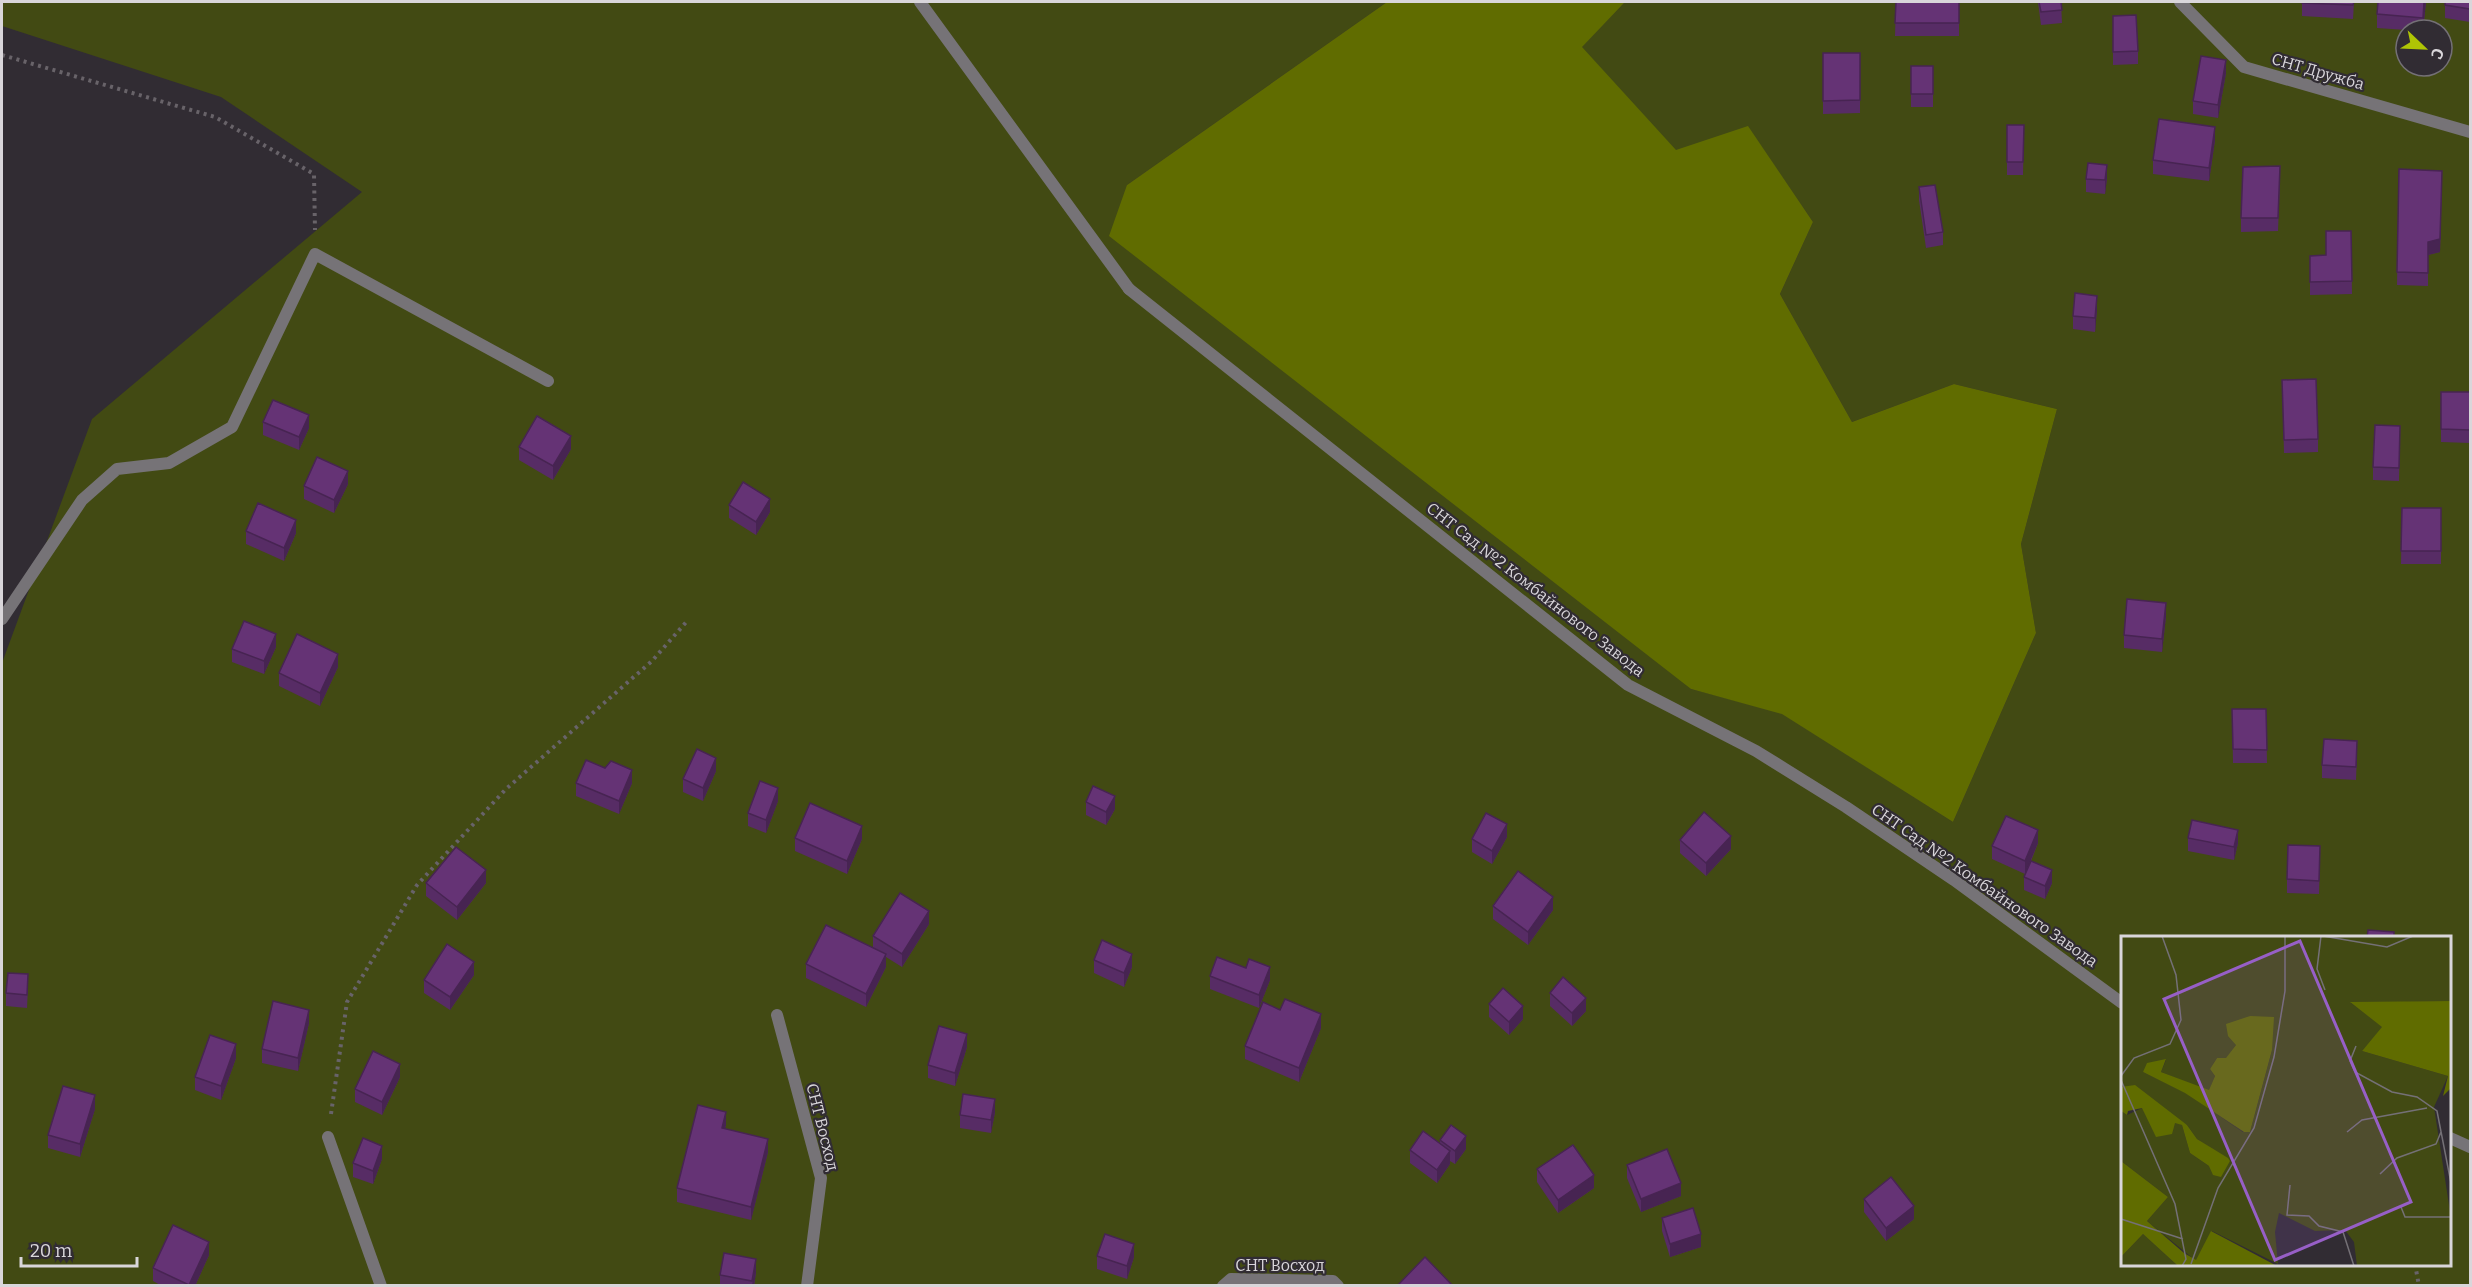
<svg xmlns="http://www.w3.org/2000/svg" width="2472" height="1287" viewBox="0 0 2472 1287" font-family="Bitter,serif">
	<rect width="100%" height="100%" fill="#312c33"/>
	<path fill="#424a13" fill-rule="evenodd" d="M 2,2 L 1387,2 L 1127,185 L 1691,689 L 1782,713 L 1953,822 L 2036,633 L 2021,544 L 2057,409 L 1954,384 L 1852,422 L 1780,294 L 1813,222 L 1748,127 L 1676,151 L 1581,47 L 1625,2 L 2470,2 L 2470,1285 L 2,1285 L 2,663 L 92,419 L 362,192 L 221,97 L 2,26 ZM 2406,30 L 2442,30 L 2442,66 L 2406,66 ZM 2122,938 L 2450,938 L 2450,1264 L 2122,1264 Z"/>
	<path fill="#606c00" d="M 1387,2 L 1625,2 L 1582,47 L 1676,150 L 1748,126 L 1813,222 L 1780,294 L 1852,422 L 1954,384 L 2057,409 L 2021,544 L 2036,633 L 1953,822 L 1782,714 L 1691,689 L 1109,236 L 1127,185 Z"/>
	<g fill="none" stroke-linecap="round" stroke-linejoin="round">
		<g stroke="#686369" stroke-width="4" stroke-dasharray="3 4.5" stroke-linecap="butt">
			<path d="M 2,55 L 215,117 L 314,174 L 315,230"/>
			<path d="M 331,1114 L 347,1002 L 417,885 L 506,789 L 652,661 L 688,620"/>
			<path d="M 2415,1264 L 2419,1286"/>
		</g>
		<g stroke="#767377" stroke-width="12">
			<path d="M 920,2 L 1129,289"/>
			<path d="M 2,619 L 82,500 L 117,469 L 169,463 L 232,427 L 315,254 L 548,381"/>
		</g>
		<g stroke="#767377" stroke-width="12">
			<path d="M 2180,2 L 2244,67 L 2470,132"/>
			<path d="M 1129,289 L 1628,685 L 1756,751 L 1846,807 L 1954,880 L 2122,1003"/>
			<path d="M 777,1015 L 821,1178 L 807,1286"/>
			<path d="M 328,1137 L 381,1286"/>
			<path d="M 2450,1138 L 2470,1147"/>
			<path d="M 1223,1286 L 1231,1279 L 1333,1281 L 1338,1286"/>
		</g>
	</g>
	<g fill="#572c65">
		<path d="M 1896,2 L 1959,2 L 1959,36 L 1895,36 Z"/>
		<path d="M 2038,2 L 2061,2 L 2062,23 L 2041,25 Z"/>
		<path d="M 2302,2 L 2354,2 L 2353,19 L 2302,16 Z"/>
		<path d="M 2426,2 L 2423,30 L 2406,30 L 2377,28 L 2377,14 Z"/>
		<path d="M 2470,2 L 2470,22 L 2445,18 L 2445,5 Z"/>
		<path d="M 2113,16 L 2138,51 L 2138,64 L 2113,65 Z"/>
		<path d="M 1823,53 L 1860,53 L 1860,113 L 1823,114 Z"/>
		<rect x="1911" y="66" width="22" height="41"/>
		<path d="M 2226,73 L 2218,118 L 2193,114 L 2193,101 Z"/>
		<path d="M 2007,125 L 2024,125 L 2023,175 L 2007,175 Z"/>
		<path d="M 2215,140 L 2209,181 L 2153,174 L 2153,160 Z"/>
		<path d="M 2399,169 L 2442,184 L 2440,252 L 2428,255 L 2428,286 L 2397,285 Z"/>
		<path d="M 2107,178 L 2105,194 L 2086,192 L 2086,179 Z"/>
		<path d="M 2280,179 L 2278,231 L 2241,232 L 2241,218 Z"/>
		<path d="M 1919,187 L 1943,232 L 1943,245 L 1926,248 L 1919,200 Z"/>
		<path d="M 2351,231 L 2352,294 L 2310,295 L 2310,256 L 2326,255 Z"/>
		<path d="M 2097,309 L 2095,332 L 2073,329 L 2073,316 Z"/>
		<path d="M 2282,380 L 2318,439 L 2318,452 L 2284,453 Z"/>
		<path d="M 2441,392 L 2470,392 L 2470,443 L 2441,442 Z"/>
		<path d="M 263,422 L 309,428 L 299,450 L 263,435 Z"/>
		<path d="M 2400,426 L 2399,481 L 2373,480 L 2373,467 Z"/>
		<path d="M 519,447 L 571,449 L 553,480 L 519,460 Z"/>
		<path d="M 348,484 L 334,513 L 304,499 L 304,486 Z"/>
		<path d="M 729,505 L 770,512 L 756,535 L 729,518 Z"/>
		<path d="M 2402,508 L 2441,508 L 2441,564 L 2401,564 Z"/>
		<path d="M 246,531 L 296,533 L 284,561 L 246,544 Z"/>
		<path d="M 2166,616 L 2162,652 L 2124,648 L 2124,635 Z"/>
		<path d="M 276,647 L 264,674 L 232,662 L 232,649 Z"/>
		<path d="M 338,667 L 320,706 L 279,686 L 279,673 Z"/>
		<path d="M 2232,709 L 2266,709 L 2267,763 L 2233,763 Z"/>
		<path d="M 2357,754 L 2356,780 L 2322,778 L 2322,765 Z"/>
		<path d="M 716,771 L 703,801 L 683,792 L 683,779 Z"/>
		<path d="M 576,783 L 632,783 L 619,814 L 576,796 Z"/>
		<path d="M 778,801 L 766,833 L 748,826 L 748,813 Z"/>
		<path d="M 1086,802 L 1115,809 L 1106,825 L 1086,815 Z"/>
		<path d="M 1507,837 L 1492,864 L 1472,852 L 1472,839 Z"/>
		<path d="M 795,838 L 862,839 L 847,874 L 795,851 Z"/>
		<path d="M 2188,838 L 2238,843 L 2234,860 L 2188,851 Z"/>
		<path d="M 1680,840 L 1731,849 L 1706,876 L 1680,853 Z"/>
		<path d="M 2038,843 L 2031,861 L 2052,883 L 2045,899 L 2024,890 L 2024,877 L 2025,874 L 1992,859 L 1992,846 Z"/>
		<path d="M 2320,859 L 2319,894 L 2287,893 L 2287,879 Z"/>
		<path d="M 426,883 L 486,883 L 457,920 L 426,896 Z"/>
		<path d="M 1493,906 L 1553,910 L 1528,945 L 1493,919 Z"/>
		<path d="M 929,924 L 902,967 L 886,957 L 886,967 L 866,1007 L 806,978 L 806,964 L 873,948 L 873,936 Z"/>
		<path d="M 1094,960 L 1132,967 L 1124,987 L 1094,973 Z"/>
		<path d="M 474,975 L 450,1010 L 424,993 L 424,980 Z"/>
		<path d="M 1210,976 L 1270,980 L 1259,1008 L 1210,989 Z"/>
		<path d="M 28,987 L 27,1008 L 6,1006 L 6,993 Z"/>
		<path d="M 1550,993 L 1586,1011 L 1572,1026 L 1550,1006 Z"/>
		<path d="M 1489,1004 L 1523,1019 L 1509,1035 L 1489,1017 Z"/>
		<path d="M 1280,1010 L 1321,1028 L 1299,1082 L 1245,1059 L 1245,1046 Z"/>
		<path d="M 309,1023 L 298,1071 L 262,1063 L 262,1049 Z"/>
		<path d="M 967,1047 L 955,1086 L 928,1078 L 928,1065 Z"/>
		<path d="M 236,1058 L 221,1100 L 195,1090 L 195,1077 Z"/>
		<path d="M 400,1077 L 382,1115 L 355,1102 L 355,1089 Z"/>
		<path d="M 95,1109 L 80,1157 L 48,1148 L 48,1135 Z"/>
		<path d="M 995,1112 L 991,1133 L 960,1128 L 960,1115 Z"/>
		<path d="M 726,1125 L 725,1128 L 768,1152 L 751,1220 L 677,1202 L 677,1188 Z"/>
		<path d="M 1440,1140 L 1466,1149 L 1455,1164 L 1450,1161 L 1450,1164 L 1437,1183 L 1410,1163 L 1410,1150 L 1440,1144 Z"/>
		<path d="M 382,1159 L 373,1184 L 353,1177 L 353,1163 Z"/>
		<path d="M 1627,1165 L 1681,1196 L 1641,1212 L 1627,1178 Z"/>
		<path d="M 1537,1169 L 1594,1188 L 1558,1213 L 1537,1182 Z"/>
		<path d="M 1864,1199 L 1914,1219 L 1886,1241 L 1864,1212 Z"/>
		<path d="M 1662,1218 L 1701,1247 L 1670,1257 L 1662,1231 Z"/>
		<path d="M 209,1255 L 195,1286 L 162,1286 L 153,1281 L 153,1268 Z"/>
		<path d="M 1097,1256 L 1134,1257 L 1127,1279 L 1097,1269 Z"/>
		<path d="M 756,1272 L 754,1286 L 720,1286 L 720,1275 Z"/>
	</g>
	<g fill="#472452">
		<path d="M 2424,2 L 2426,2 L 2423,30 L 2423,18 Z"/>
		<path d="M 2226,60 L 2226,73 L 2218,118 L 2218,105 Z"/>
		<path d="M 2215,127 L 2215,140 L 2209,181 L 2209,168 Z"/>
		<path d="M 2107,165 L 2107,178 L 2105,194 L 2105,180 Z"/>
		<path d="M 2442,171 L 2440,252 L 2428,255 L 2428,242 Z"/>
		<path d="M 2097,296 L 2097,309 L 2095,332 L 2095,318 Z"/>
		<path d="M 309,415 L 309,428 L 299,450 L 299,437 Z"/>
		<path d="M 571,436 L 571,449 L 553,480 L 553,466 Z"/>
		<path d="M 348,471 L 348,484 L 334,513 L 334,500 Z"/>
		<path d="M 770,499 L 770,512 L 756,535 L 756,522 Z"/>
		<path d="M 296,520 L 296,533 L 284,561 L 284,548 Z"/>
		<path d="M 2166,603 L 2166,616 L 2162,652 L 2162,639 Z"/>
		<path d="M 276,634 L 276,647 L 264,674 L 264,661 Z"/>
		<path d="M 338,654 L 338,667 L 320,706 L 320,693 Z"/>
		<path d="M 716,758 L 716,771 L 703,801 L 703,788 Z"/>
		<path d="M 632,770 L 632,783 L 619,814 L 619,801 Z"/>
		<path d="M 778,788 L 778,801 L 766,833 L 766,820 Z"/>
		<path d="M 1115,796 L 1115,809 L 1106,825 L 1106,812 Z"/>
		<path d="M 1507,824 L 1507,837 L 1492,864 L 1492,851 Z"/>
		<path d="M 862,826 L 862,839 L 847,874 L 847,861 Z"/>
		<path d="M 2038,830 L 2038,843 L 2025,874 L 2025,861 Z"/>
		<path d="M 2238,830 L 2238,843 L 2234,860 L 2234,847 Z"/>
		<path d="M 1731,836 L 1731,849 L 1706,876 L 1706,863 Z"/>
		<path d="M 486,870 L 486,883 L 457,920 L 457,907 Z"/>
		<path d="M 2052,870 L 2052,883 L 2045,899 L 2045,886 Z"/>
		<path d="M 1553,897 L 1553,910 L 1528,945 L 1528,932 Z"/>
		<path d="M 929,911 L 929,924 L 902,967 L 902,954 Z"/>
		<path d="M 886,954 L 886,967 L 866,1007 L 866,994 Z"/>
		<path d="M 1132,954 L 1132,967 L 1124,987 L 1124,973 Z"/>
		<path d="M 474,962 L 474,975 L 450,1010 L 450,997 Z"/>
		<path d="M 1270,967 L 1270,980 L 1259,1008 L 1259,995 Z"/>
		<path d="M 1586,998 L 1586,1011 L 1572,1026 L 1572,1013 Z"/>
		<path d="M 1523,1006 L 1523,1019 L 1509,1035 L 1509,1022 Z"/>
		<path d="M 309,1010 L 309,1023 L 298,1071 L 298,1058 Z"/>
		<path d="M 1321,1014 L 1321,1028 L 1299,1082 L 1299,1068 Z"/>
		<path d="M 967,1034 L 967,1047 L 955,1086 L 955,1073 Z"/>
		<path d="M 236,1044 L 236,1058 L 221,1100 L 221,1086 Z"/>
		<path d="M 400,1064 L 400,1077 L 382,1115 L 382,1102 Z"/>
		<path d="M 95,1095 L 95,1109 L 80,1157 L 80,1144 Z"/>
		<path d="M 995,1099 L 995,1112 L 991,1133 L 991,1120 Z"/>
		<path d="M 726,1112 L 726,1125 L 722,1141 L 722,1128 Z"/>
		<path d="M 1466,1136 L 1466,1149 L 1455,1164 L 1455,1151 Z"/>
		<path d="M 768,1139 L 768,1152 L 751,1220 L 751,1207 Z"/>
		<path d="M 382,1146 L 382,1159 L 373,1184 L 373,1171 Z"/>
		<path d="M 1450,1151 L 1450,1164 L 1437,1183 L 1437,1170 Z"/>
		<path d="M 1594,1175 L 1594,1188 L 1558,1213 L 1558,1200 Z"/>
		<path d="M 1681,1183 L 1681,1196 L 1641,1212 L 1641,1199 Z"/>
		<path d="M 1914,1206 L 1914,1219 L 1886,1241 L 1886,1228 Z"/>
		<path d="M 1701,1234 L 1701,1247 L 1670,1257 L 1670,1244 Z"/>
		<path d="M 209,1242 L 209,1255 L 195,1286 L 189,1286 Z"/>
		<path d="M 1134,1244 L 1134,1257 L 1127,1279 L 1127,1266 Z"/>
		<path d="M 756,1259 L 756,1272 L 754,1286 L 752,1286 Z"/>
	</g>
	<g fill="#653375" stroke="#472452" stroke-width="1.5">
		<path d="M 1896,2 L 1959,2 L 1959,23 L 1895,23 Z"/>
		<path d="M 2039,2 L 2061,2 L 2062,10 L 2041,12 Z"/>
		<path d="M 2302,2 L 2354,2 L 2353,5 L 2302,3 Z"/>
		<path d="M 2378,2 L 2424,2 L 2423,18 L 2377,14 Z"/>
		<path d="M 2445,2 L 2470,2 L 2470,9 L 2445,5 Z"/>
		<path d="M 2136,15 L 2138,51 L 2113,52 L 2113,16 Z"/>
		<path d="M 1823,53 L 1860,53 L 1860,100 L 1823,101 Z"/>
		<path d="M 2201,56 L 2226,60 L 2218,105 L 2193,101 Z"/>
		<rect x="1911" y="66" width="22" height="28"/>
		<path d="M 2159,119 L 2215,127 L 2209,168 L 2153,160 Z"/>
		<path d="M 2007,125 L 2024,125 L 2023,162 L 2007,162 Z"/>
		<path d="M 2088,163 L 2107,165 L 2105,180 L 2086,179 Z"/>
		<path d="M 2280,166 L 2278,218 L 2241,218 L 2243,167 Z"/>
		<path d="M 2399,169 L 2442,171 L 2440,239 L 2428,242 L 2428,273 L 2397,272 Z"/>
		<path d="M 1935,185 L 1943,232 L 1926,235 L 1919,187 Z"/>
		<path d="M 2326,231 L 2351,231 L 2352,281 L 2310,282 L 2310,256 L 2326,255 Z"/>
		<path d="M 2075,293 L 2097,296 L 2095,318 L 2073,316 Z"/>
		<path d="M 2316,379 L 2318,439 L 2284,440 L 2282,380 Z"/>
		<path d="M 2441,392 L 2470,392 L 2470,430 L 2441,429 Z"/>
		<path d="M 273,400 L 309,415 L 299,437 L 263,422 Z"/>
		<path d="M 537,416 L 571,436 L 553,466 L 519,447 Z"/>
		<path d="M 2375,425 L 2400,426 L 2399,468 L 2373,467 Z"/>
		<path d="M 317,457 L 348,471 L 334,500 L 304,486 Z"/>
		<path d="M 743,482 L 770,499 L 756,522 L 729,505 Z"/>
		<path d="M 258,503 L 296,520 L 284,548 L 246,531 Z"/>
		<path d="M 2402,508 L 2441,508 L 2441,551 L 2401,551 Z"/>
		<path d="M 2127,599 L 2166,603 L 2162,639 L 2124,635 Z"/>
		<path d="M 244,621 L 276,634 L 264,661 L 232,649 Z"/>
		<path d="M 297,634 L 338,654 L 320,693 L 279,673 Z"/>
		<path d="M 2232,709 L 2266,709 L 2267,750 L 2233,749 Z"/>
		<path d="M 2324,739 L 2357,741 L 2356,767 L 2322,765 Z"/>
		<path d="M 697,749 L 716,758 L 703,788 L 683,779 Z"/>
		<path d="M 586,760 L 605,768 L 611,761 L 632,770 L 619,801 L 576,783 Z"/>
		<path d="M 760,781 L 778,788 L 766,820 L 748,813 Z"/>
		<path d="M 1093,786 L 1115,796 L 1106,812 L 1086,802 Z"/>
		<path d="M 810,803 L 862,826 L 847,861 L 795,838 Z"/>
		<path d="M 1704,812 L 1731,836 L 1706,863 L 1680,840 Z"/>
		<path d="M 1486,813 L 1507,824 L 1492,851 L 1472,839 Z"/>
		<path d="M 2006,816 L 2038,830 L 2025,861 L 1992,846 Z"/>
		<path d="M 2192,820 L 2238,830 L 2234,847 L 2188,838 Z"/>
		<path d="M 2288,845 L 2320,846 L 2319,881 L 2287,879 Z"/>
		<path d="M 456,847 L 486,870 L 457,907 L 426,883 Z"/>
		<path d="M 2031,861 L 2052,870 L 2045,886 L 2024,877 Z"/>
		<path d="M 1518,871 L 1553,897 L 1528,932 L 1493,906 Z"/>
		<path d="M 900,893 L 929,911 L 902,954 L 873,936 Z"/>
		<path d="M 826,925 L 886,954 L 866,994 L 806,964 Z"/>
		<path d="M 2368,930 L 2394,932 L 2394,938 L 2367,938 Z"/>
		<path d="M 1102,940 L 1132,954 L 1124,973 L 1094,960 Z"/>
		<path d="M 447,944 L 474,962 L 450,997 L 424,980 Z"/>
		<path d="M 1217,957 L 1246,968 L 1249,959 L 1270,967 L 1259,995 L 1210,976 Z"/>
		<path d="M 8,973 L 28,974 L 27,995 L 6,993 Z"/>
		<path d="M 1563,977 L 1586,998 L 1572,1013 L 1550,993 Z"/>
		<path d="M 1503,988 L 1523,1006 L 1509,1022 L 1489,1004 Z"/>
		<path d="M 1285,999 L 1321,1014 L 1299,1068 L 1245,1046 L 1263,1002 L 1280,1010 Z"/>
		<path d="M 273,1001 L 309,1010 L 298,1058 L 262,1049 Z"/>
		<path d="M 939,1026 L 967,1034 L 955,1073 L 928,1065 Z"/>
		<path d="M 210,1035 L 236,1044 L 221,1086 L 195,1077 Z"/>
		<path d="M 373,1051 L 400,1064 L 382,1102 L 355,1089 Z"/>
		<path d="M 63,1086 L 95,1095 L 80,1144 L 48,1135 Z"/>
		<path d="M 963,1094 L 995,1099 L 991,1120 L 960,1115 Z"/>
		<path d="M 698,1105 L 726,1112 L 722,1128 L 768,1139 L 751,1207 L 677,1188 Z"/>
		<path d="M 1451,1125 L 1466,1136 L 1455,1151 L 1440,1140 Z"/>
		<path d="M 1423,1131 L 1450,1151 L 1437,1170 L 1410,1150 Z"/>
		<path d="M 363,1138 L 382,1146 L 373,1171 L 353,1163 Z"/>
		<path d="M 1573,1145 L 1594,1175 L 1558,1200 L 1537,1169 Z"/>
		<path d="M 1667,1149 L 1681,1183 L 1641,1199 L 1627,1165 Z"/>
		<path d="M 1891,1177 L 1914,1206 L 1886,1228 L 1864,1199 Z"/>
		<path d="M 1693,1208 L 1701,1234 L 1670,1244 L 1662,1218 Z"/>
		<path d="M 173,1225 L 209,1242 L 189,1285 L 153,1268 Z"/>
		<path d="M 1105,1234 L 1134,1244 L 1127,1266 L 1097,1256 Z"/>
		<path d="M 724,1253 L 756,1259 L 752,1281 L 720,1275 Z"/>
		<path d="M 1425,1257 L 1453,1286 L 1397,1286 Z"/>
	</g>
	<g text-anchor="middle" stroke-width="4.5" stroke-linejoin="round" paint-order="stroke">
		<g font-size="16" fill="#d9d6da" stroke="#312c33">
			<text transform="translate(2318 71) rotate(16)" y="6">СНТ Дружба</text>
			<text transform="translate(1536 589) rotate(38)" y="6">СНТ Сад №2 Комбайнового Завода</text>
			<text transform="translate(1985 885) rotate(35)" y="6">СНТ Сад №2 Комбайнового Завода</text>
			<text transform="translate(823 1127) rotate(76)" y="6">СНТ Восход</text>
			<text x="1280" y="1271">СНТ Восход</text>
		</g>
	</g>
	<g transform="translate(2121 936)">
		<rect width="330" height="330" fill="#312c33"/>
		<path d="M 0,0 L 330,0 L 330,65 L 230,67 L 262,91 L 241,115 L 327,140 L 313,171 L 330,282 L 330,330 L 236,330 L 233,306 L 224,294 L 194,295 L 158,277 L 154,296 L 157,328 L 91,295 L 75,325 L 26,285 L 47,261 L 0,225 L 0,175 L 6,179 L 21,172 L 61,189 L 69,217 L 88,230 L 109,225 L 76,203 L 66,189 L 0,151 ZM 129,80 L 149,104 L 151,114 L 129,196 L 122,196 L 65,157 L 22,136 L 45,124 L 40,136 L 88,155 L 94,140 L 89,133 L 96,122 L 105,123 L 115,109 L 120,86 ZM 22,298 L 57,330 L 0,330 L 0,321 Z" fill="#424a13" fill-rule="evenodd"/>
		<path d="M 330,65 L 330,152 L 322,160 L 327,140 L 241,115 L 261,91 L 229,66 ZM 129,80 L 153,81 L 151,114 L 129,196 L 123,196 L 64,157 L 22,136 L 26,127 L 45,123 L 40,136 L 88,154 L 94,140 L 89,133 L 96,122 L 105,122 L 115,109 L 107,100 L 105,88 ZM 14,149 L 66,189 L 76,203 L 107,222 L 109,225 L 100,241 L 92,239 L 88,230 L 69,217 L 61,189 L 54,187 L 51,198 L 35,201 L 21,172 L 7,175 L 6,179 L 0,175 L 0,151 ZM 0,225 L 47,261 L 26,285 L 63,317 L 75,324 L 90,295 L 156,330 L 57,330 L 22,298 L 0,321 Z" fill="#606c00"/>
		<path fill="none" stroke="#747076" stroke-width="1.5" d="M 200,0 L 196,33 L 204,54M 202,0 L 266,11 L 292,0 L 309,0M 235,110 L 229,125 L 234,136 L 271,156 L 296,161 L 316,175 L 330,247M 0,140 L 13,122 L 49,108 L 60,84 L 55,39 L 41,0M 0,144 L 54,268 L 65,323 L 61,330M 226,196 L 241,184 L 306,172M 259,238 L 276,222 L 315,208 L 320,196M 169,249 L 166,279 L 188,280 L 198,290 L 222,296 L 233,330M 280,271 L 284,281 L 330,281M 0,283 L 62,303M 70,328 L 97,252 L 133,192 L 153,121 L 164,55 L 164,0"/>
		<path fill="#975fc7" fill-opacity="0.15" stroke="#975fc7" stroke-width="3" d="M 179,5 L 290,266 L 154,324 L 43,63 Z"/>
		<rect width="330" height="330" fill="none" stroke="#d9d6da" stroke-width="3"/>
	</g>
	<rect width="2472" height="1287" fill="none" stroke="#d9d6da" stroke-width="6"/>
	<g transform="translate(2424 48) rotate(113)"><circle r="28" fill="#312c33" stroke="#747076" stroke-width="1.5"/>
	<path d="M0-4.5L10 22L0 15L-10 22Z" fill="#afc505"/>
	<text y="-9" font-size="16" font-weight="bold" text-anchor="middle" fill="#d9d6da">С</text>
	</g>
	<path d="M21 1257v9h116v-9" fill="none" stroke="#d9d6da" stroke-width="3"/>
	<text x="30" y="1257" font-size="18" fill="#d9d6da" stroke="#312c33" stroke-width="4.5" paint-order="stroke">20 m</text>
</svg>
